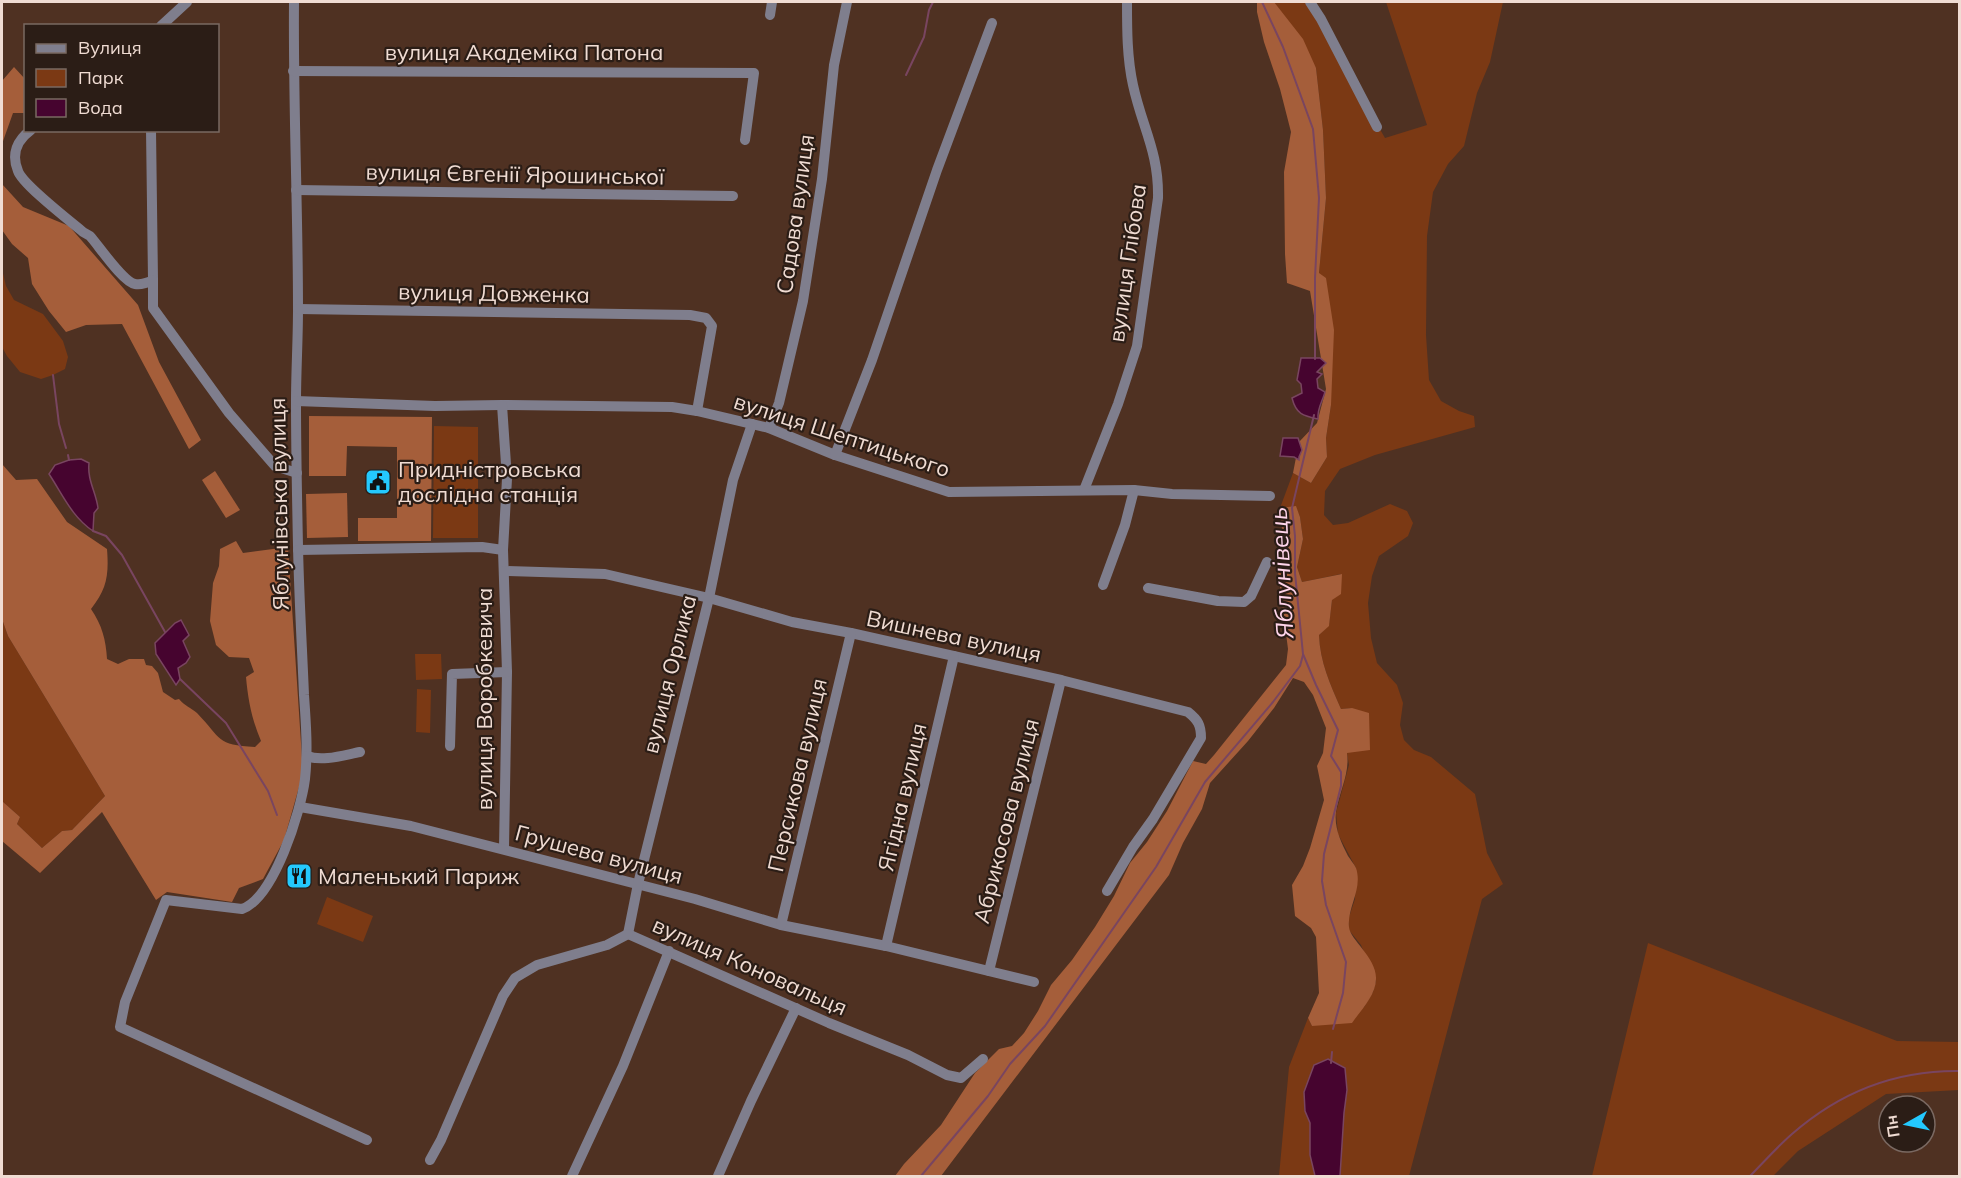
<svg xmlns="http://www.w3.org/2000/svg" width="1961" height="1178" viewBox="0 0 1961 1178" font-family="Mulish,sans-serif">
	<rect width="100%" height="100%" fill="#4f3122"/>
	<g fill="#7b3914">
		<path d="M 1274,2 L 1316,2 L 1360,95 L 1385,138 L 1427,125 L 1386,2 L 1503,2 L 1490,62 L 1477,93 L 1464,146 L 1448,164 L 1433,192 L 1427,236 L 1426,335 L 1429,380 L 1441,401 L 1459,411 L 1474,416 L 1475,427 L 1375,455 L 1340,469 L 1325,491 L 1324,515 L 1333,525 L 1348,523 L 1390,504 L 1407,511 L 1413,523 L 1408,536 L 1379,556 L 1372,576 L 1368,603 L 1371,638 L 1377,663 L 1397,685 L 1403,703 L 1400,725 L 1404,740 L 1414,750 L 1431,757 L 1475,794 L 1487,853 L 1503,884 L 1482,899 L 1409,1176 L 1340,1176 L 1344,1113 L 1347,1090 L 1345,1068 L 1305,1111 L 1310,1123 L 1310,1155 L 1315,1176 L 1279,1176 L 1289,1067 L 1308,1018 L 1312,1026 L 1364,1007 L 1373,992 L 1376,981 L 1361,945 L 1349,930 L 1349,917 L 1355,899 L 1356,868 L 1338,834 L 1336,813 L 1349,765 L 1347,753 L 1352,708 L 1341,709 C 1330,684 1320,662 1319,635 L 1329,625 L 1332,600 L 1341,574 L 1302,582 L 1297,567 L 1303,539 L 1300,517 L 1296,507 L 1280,508 L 1293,473 L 1311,483 L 1327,457 L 1326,438 L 1331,405 L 1319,273 L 1326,198 L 1323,130 L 1316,68 Z"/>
		<path d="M 2,269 L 6,286 L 14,300 L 43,314 L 63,341 L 68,357 L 65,369 L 53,375 L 41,379 L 20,372 L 7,356 L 2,347 Z"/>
		<path d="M 434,426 L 478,427 L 478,538 L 433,538 Z"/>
		<path d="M 2,619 L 8,636 L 105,796 L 72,830 L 62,831 L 42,848 L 17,824 L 20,817 L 2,801 Z"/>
		<path d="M 415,654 L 441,654 L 442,679 L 416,680 Z"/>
		<path d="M 417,689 L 431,690 L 430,733 L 416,732 Z"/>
		<path d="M 327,897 L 373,916 L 363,942 L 317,924 Z"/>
		<path d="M 1648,943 L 1897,1041 L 1959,1042 L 1959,1090 L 1886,1094 L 1798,1151 L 1773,1176 L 1592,1176 Z"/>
	</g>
	<g fill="#a55e3a">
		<path d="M 1257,2 L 1274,2 L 1303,39 L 1316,68 L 1323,130 L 1326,198 L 1319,273 L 1326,278 L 1334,330 L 1331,405 L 1326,438 L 1327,457 L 1311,483 L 1293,473 L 1299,442 L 1317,423 L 1326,389 L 1310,291 L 1287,283 L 1285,254 L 1284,172 L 1291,132 L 1280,89 L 1264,42 L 1257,12 Z"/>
		<path d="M 14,67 L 25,79 L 25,113 L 13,113 L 2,144 L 2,81 Z"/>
		<path d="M 2,184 L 23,207 L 69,226 L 138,305 L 159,362 L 201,440 L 189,449 L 122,324 L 86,325 L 66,332 L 49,311 L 32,284 L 28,258 L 12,244 L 2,230 Z"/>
		<path d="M 309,416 L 432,417 L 431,541 L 358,541 L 358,518 L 397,518 L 397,447 L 347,446 L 346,476 L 309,476 Z"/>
		<path d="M 2,464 L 16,480 L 37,479 L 67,522 L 107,549 C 109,575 107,589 91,609 C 102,625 106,640 107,659 L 118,664 L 129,659 L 144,659 L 146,665 L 152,666 L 158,673 L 163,692 L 175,700 L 179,699 C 186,707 190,707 197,713 C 222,739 216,745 255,747 L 261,741 C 252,720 248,700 246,677 L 254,672 L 249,658 L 229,657 L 216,645 L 210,621 L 213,583 L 219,566 L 220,549 L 236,541 L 243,553 L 288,547 L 303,773 L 284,840 L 263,879 L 239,888 L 232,902 L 167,892 L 156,900 L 102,812 L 40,873 L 2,841 L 2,801 L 20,817 L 17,824 L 42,848 L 62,831 L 72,830 L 105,796 L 8,636 L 2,619 Z"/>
		<path d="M 215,471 L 240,510 L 226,518 L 202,480 Z"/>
		<path d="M 347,493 L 348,537 L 307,538 L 306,494 Z"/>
		<path d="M 1296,506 L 1300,517 L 1303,539 L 1297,567 L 1302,582 L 1342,574 L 1341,594 L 1332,600 L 1329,626 L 1319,635 C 1320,662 1330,684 1341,709 L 1352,708 L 1369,713 L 1370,750 L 1347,753 C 1350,774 1339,792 1336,812 C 1334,828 1341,842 1348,856 C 1350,859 1354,864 1356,868 C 1363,889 1347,907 1349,927 C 1350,940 1377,958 1376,979 C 1376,995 1361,1010 1352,1023 L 1312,1026 L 1308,1018 L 1319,993 L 1316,937 L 1311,928 L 1295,916 L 1292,885 L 1303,866 L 1310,848 L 1324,800 L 1317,766 L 1323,753 L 1326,728 L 1313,695 L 1304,682 L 1293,678 L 1274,708 L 1248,741 L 1210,783 L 1202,809 L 1183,843 L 1169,875 L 941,1176 L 895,1176 L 904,1164 L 941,1125 L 975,1073 L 999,1049 L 1012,1046 L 1024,1033 L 1038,1011 L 1051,985 L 1072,960 L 1095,927 L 1114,896 L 1130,863 L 1147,842 L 1167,811 L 1193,761 L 1206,764 L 1214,755 L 1286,665 L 1288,649 L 1277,564 L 1283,541 L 1280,508 Z"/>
	</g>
	<g fill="#46042f" stroke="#794560" stroke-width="1.5">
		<path d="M 1301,358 L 1320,358 L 1326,363 L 1317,372 L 1322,374 L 1317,379 L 1318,388 L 1325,392 C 1322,403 1317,408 1318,419 C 1303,416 1296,414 1292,398 L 1302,393 L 1301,384 L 1297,380 Z"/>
		<path d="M 1283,438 L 1298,438 L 1302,450 L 1299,457 L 1299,460 L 1294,457 L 1280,456 Z"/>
		<path d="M 81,459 L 89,463 C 87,480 96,492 98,508 L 94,513 L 93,531 C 72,517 63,495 49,474 L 55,465 L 69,460 Z"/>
		<path d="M 181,620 L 189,635 L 183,641 L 190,657 L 186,663 L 178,668 L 180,679 L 176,685 L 156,654 L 155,643 L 175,623 Z"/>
		<path d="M 1328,1059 L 1345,1068 L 1347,1090 L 1344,1113 L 1340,1176 L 1315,1176 L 1310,1155 L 1310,1123 L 1305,1111 L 1304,1092 L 1314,1065 Z"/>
	</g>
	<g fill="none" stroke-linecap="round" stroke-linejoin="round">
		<g stroke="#794560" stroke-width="2">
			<path d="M 1262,2 L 1283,47 L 1313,129 L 1319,198 L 1315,278 L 1315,359"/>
			<path d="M 906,75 L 924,37 L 929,10 L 933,2"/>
			<path d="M 53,375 L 59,424 L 66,448"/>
			<path d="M 1314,415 L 1292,508 L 1295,536 L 1295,573 L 1303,654 L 1316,685 L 1338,730 L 1331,756 L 1341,772 L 1341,786 L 1324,854 L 1322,881 L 1326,905 L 1346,962 L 1343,993 L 1333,1029"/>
			<path d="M 68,455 L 69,460"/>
			<path d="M 93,531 L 106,536 L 122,555 L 165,632"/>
			<path d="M 180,679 L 226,723 L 268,791 L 277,815"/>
			<path d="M 1331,1063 L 1332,1052"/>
			<path d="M 921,1176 L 988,1096 L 1010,1064 L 1045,1026 L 1156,867 L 1205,782 L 1273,702 L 1300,666 L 1303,655"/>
			<path d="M 1750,1176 C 1764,1162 1777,1147 1792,1134 C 1840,1092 1896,1070 1960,1071"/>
		</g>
		<g stroke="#7f7e8d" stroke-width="10">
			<path d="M 294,2 C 293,104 298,206 298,309 C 298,340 296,371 296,402 C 296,450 297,498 298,546 C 299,596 302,646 304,695 C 306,723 308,751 305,779 C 301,811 274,898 242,909 L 166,900 L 125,1002 L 120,1027 L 367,1140"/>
			<path d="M 1310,2 L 1321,19 L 1377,127"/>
			<path d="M 770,15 L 772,2"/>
			<path d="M 161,26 L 187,2"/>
			<path d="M 293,71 L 754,73 L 745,140"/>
			<path d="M 31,130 C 17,140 11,154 18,171 C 22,184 70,221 83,232 L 90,236 C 99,246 123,282 135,284 C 141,285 147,283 153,280 L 151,130"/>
			<path d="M 296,190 L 733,196"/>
			<path d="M 153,280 L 153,308 L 229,413 L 275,466 L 297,473"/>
			<path d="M 298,309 L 690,315 L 706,318 L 712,326 L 697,411"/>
			<path d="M 296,401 L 435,406 L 502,405 L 672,407 L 697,411 L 769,428 L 835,455 L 949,492 L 1134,490 L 1172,494 L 1270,496"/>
			<path d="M 502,405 L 507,479 L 503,550 L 507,672 L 504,848"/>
			<path d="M 769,428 L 779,403 L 803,301 L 822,179 L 834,65 L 847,2"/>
			<path d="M 835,455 L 872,360 L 937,170 L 992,23"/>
			<path d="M 1084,490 L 1118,404 L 1137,346 L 1158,198 C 1159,152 1142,127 1133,85 C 1127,58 1127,29 1127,2"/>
			<path d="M 298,550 L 482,547 L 503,550"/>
			<path d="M 504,571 L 605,574 L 709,598 L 792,622 L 851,633 L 1061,680 L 1188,712 C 1198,720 1201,725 1201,738 L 1153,819 L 1133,847 L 1107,891"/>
			<path d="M 1103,585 L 1125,525 L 1134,490"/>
			<path d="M 1148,588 L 1218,601 L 1244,602 L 1251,596 L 1267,562"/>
			<path d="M 450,746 L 452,674 L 507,672"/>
			<path d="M 307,756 C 322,762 344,755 360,752"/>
			<path d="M 300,807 L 411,826 L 695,899 L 781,925 L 886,946 L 1034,982"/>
			<path d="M 781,925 L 851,633"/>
			<path d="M 628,934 L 638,884 L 709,598 L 733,480 L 752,424"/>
			<path d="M 628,934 L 829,1023 L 908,1055 L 947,1075 L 961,1078 L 983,1059"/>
			<path d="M 886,946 L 954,656"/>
			<path d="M 989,971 L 1061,680"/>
			<path d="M 430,1160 L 441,1140 L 503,996 L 515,978 L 537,965 L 607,945 L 628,934"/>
			<path d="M 572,1176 L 623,1066 L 669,951"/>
			<path d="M 718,1176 L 751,1101 L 796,1008"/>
		</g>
	</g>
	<defs>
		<g id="civic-square" transform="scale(1.35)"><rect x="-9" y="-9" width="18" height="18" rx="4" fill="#24c9fe" stroke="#2b1d16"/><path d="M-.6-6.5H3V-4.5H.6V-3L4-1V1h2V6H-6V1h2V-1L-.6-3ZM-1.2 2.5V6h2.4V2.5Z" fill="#111"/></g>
		<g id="restaurant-square" transform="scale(1.35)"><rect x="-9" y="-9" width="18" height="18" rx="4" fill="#24c9fe" stroke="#2b1d16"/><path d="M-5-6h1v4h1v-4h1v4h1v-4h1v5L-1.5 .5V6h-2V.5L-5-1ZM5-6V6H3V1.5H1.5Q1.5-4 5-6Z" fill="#111"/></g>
	</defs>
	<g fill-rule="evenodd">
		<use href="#civic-square" x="378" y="482"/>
		<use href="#restaurant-square" x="299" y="876"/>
	</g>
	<g text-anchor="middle" stroke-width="4.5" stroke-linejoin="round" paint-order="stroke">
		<g font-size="22" fill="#f0dcd3" stroke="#2b1d16">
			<text x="524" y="60">вулиця Академіка Патона</text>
			<text transform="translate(515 174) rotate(1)" y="8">вулиця Євгенії Ярошинської</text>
			<text transform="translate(795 214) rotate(-82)" y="8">Садова вулиця</text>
			<text transform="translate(1127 263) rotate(-82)" y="8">вулиця Глібова</text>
			<text transform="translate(494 293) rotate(1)" y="8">вулиця Довженка</text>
			<text transform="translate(842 435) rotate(18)" y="8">вулиця Шептицького</text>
			<text transform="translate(279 504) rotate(-91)" y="8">Яблунівська вулиця</text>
			<text transform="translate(954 636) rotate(12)" y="8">Вишнева вулиця</text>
			<text transform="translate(669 674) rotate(-76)" y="8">вулиця Орлика</text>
			<text transform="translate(484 699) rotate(-90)" y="8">вулиця Воробкевича</text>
			<text transform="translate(797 775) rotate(-77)" y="8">Персикова вулиця</text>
			<text transform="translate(902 797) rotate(-77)" y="8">Ягідна вулиця</text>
			<text transform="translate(1006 821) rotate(-76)" y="8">Абрикосова вулиця</text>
			<text transform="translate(599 854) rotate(15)" y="8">Грушева вулиця</text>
			<text transform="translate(750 966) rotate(24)" y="8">вулиця Коновальця</text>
		</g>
		<g font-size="22" fill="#f0dcd3" stroke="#2b1d16" text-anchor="start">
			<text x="398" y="477">Придністровська<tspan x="398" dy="25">дослідна станція</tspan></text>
			<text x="318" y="884">Маленький Париж</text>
		</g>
		<g font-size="24" font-style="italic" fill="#ffd5ea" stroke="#2b1d16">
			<text transform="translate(1282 573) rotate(-93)" y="8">Яблунівець</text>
		</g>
	</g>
	<rect width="1961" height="1178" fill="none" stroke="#f0dcd3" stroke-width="6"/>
	<rect x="24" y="24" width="195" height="108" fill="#2b1d16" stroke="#7a6962" stroke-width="1.5"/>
	<rect x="36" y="44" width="30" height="9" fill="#7f7e8d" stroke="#7a6962" stroke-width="1.5"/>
	<text x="78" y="54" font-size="18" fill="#f0dcd3">Вулиця</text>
	<rect x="36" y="69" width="30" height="18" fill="#7b3914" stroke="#7a6962" stroke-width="1.5"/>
	<text x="78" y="84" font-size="18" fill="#f0dcd3">Парк</text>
	<rect x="36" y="99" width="30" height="18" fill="#46042f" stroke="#7a6962" stroke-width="1.5"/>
	<text x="78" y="114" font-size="18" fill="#f0dcd3">Вода</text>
	<g transform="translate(1907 1124) rotate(261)"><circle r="28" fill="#2b1d16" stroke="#7a6962" stroke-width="1.5"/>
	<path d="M0-4.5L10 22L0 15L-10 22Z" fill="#24c9fe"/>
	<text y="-9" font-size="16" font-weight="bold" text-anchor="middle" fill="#f0dcd3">Пн</text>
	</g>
</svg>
